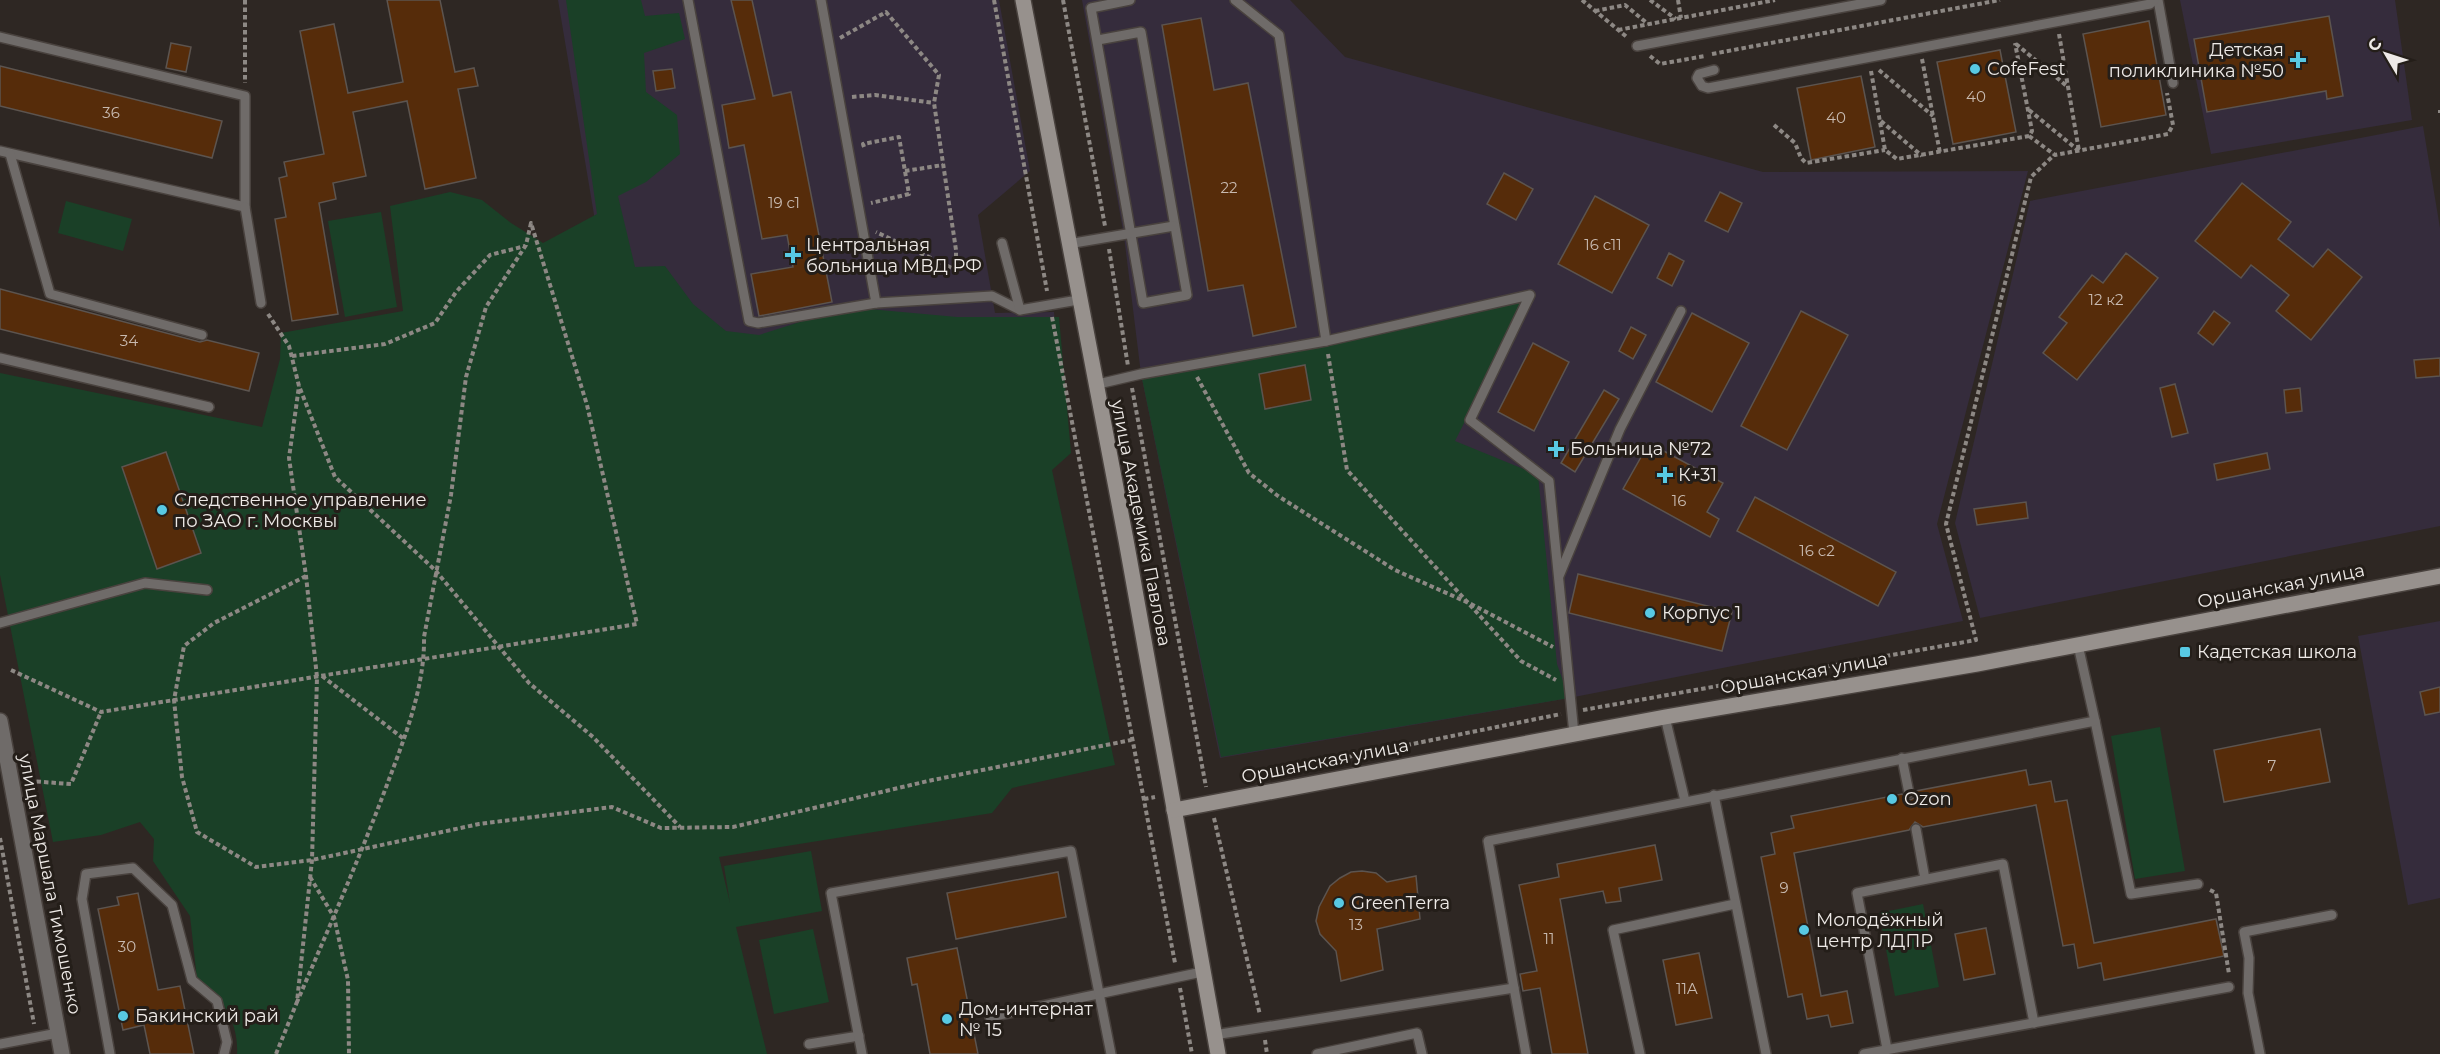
<svg xmlns="http://www.w3.org/2000/svg" width="2440" height="1054" viewBox="0 0 2440 1054" font-family="Montserrat,sans-serif">
	<rect width="100%" height="100%" fill="#2e2723"/>
	<g fill="#352c3c">
		<path d="M 558,0 L 999,0 L 1030,171 L 978,215 L 995,313 L 1054,312 L 1062,404 L 637,471 Z"/>
		<path d="M 1082,0 L 1290,0 L 1345,57 L 1763,172 L 2028,171 L 1937,524 L 1963,621 L 1569,698 L 1220,758 L 1141,374 L 1124,236 Z"/>
		<path d="M 2180,0 L 2395,0 L 2412,120 L 2211,154 Z"/>
		<path d="M 2423,126 L 2440,228 L 2440,526 L 1980,618 L 1955,523 L 2030,201 Z"/>
		<path d="M 2440,621 L 2440,898 L 2408,905 L 2358,636 Z"/>
	</g>
	<g fill="#1a4027">
		<path d="M 566,0 L 641,0 L 645,16 L 679,13 L 685,39 L 644,53 L 646,92 L 677,115 L 680,154 L 646,182 L 618,196 L 635,267 L 665,266 L 693,304 L 726,331 L 759,335 L 847,307 L 957,317 L 1059,317 L 1071,453 L 1052,470 L 1115,765 L 1012,788 L 992,813 L 719,857 L 730,903 L 724,866 L 811,851 L 822,911 L 736,927 L 767,1054 L 237,1054 C 239,1024 222,994 197,979 L 190,916 L 153,861 L 154,839 L 140,822 L 101,835 L 53,842 L 0,575 L 0,373 L 262,427 L 280,359 L 281,333 L 403,311 L 390,206 L 450,192 L 482,200 L 511,223 L 543,243 L 597,214 Z"/>
		<path d="M 66,201 L 132,219 L 123,251 L 58,233 Z"/>
		<path d="M 381,212 L 397,307 L 345,317 L 328,221 Z"/>
		<path d="M 1527,298 L 1455,441 L 1538,475 L 1557,664 L 1569,698 L 1221,757 L 1141,374 Z"/>
		<path d="M 2160,727 L 2185,871 L 2135,879 L 2111,736 Z"/>
		<path d="M 1923,904 L 1939,987 L 1895,996 L 1879,913 Z"/>
		<path d="M 813,929 L 829,1002 L 774,1014 L 759,940 Z"/>
	</g>
	<g fill="#562c0a" stroke="#5c544f" stroke-width="1.5">
		<path d="M 387,0 L 440,0 L 455,72 L 474,68 L 478,86 L 458,89 L 476,178 L 425,189 L 407,101 L 353,112 L 366,176 L 333,183 L 336,199 L 319,203 L 338,314 L 292,321 L 275,219 L 286,217 L 279,178 L 287,176 L 284,162 L 324,154 L 300,31 L 334,24 L 348,93 L 403,82 Z"/>
		<path d="M 731,0 L 752,0 L 773,96 L 791,92 L 832,302 L 759,316 L 751,274 L 793,267 L 787,235 L 762,239 L 744,145 L 729,148 L 722,105 L 755,99 Z"/>
		<path d="M 2329,16 L 2343,96 L 2327,99 L 2326,91 L 2207,112 L 2194,39 Z"/>
		<path d="M 1201,18 L 1214,90 L 1248,83 L 1296,327 L 1253,336 L 1243,285 L 1208,291 L 1162,25 Z"/>
		<path d="M 2149,21 L 2166,115 L 2101,127 L 2083,34 Z"/>
		<path d="M 171,43 L 191,47 L 186,72 L 166,68 Z"/>
		<path d="M 2000,50 L 2016,132 L 1953,144 L 1937,62 Z"/>
		<path d="M 0,66 L 222,121 L 212,158 L 0,106 Z"/>
		<path d="M 672,69 L 675,88 L 656,91 L 653,71 Z"/>
		<path d="M 1861,76 L 1875,147 L 1811,160 L 1797,88 Z"/>
		<path d="M 1504,173 L 1533,189 L 1516,220 L 1487,204 Z"/>
		<path d="M 2242,183 L 2291,222 L 2278,239 L 2313,267 L 2328,249 L 2362,277 L 2311,340 L 2276,311 L 2289,295 L 2251,265 L 2241,278 L 2195,241 Z"/>
		<path d="M 1720,192 L 1742,203 L 1728,232 L 1705,221 Z"/>
		<path d="M 1595,196 L 1649,225 L 1612,293 L 1558,264 Z"/>
		<path d="M 1669,253 L 1684,261 L 1672,286 L 1657,278 Z"/>
		<path d="M 2126,253 L 2158,278 L 2077,380 L 2043,353 L 2067,323 L 2059,317 L 2092,275 L 2103,283 Z"/>
		<path d="M 0,289 L 200,342 L 207,340 L 259,353 L 249,391 L 0,329 Z"/>
		<path d="M 1801,311 L 1848,335 L 1787,450 L 1741,426 Z"/>
		<path d="M 2214,311 L 2230,323 L 2213,345 L 2198,333 Z"/>
		<path d="M 1692,313 L 1749,343 L 1712,412 L 1656,382 Z"/>
		<path d="M 1631,327 L 1646,335 L 1633,359 L 1619,351 Z"/>
		<path d="M 1533,343 L 1569,362 L 1534,431 L 1498,412 Z"/>
		<path d="M 2440,358 L 2440,376 L 2416,378 L 2414,360 Z"/>
		<path d="M 1305,365 L 1311,400 L 1265,409 L 1259,374 Z"/>
		<path d="M 2175,384 L 2188,433 L 2172,437 L 2160,388 Z"/>
		<path d="M 2300,388 L 2302,411 L 2286,413 L 2284,390 Z"/>
		<path d="M 1604,390 L 1619,399 L 1575,472 L 1561,463 Z"/>
		<path d="M 1649,443 L 1723,483 L 1707,512 L 1719,519 L 1710,537 L 1623,489 Z"/>
		<path d="M 166,452 L 201,553 L 157,569 L 122,467 Z"/>
		<path d="M 2267,453 L 2270,469 L 2217,480 L 2214,464 Z"/>
		<path d="M 1755,497 L 1896,572 L 1878,606 L 1737,531 Z"/>
		<path d="M 2026,502 L 2028,518 L 1977,525 L 1974,509 Z"/>
		<path d="M 1578,574 L 1732,612 L 1722,651 L 1569,613 Z"/>
		<path d="M 2440,687 L 2440,712 L 2425,715 L 2420,692 Z"/>
		<path d="M 2320,729 L 2330,782 L 2224,802 L 2214,750 Z"/>
		<path d="M 2026,770 L 2029,785 L 2051,781 L 2055,802 L 2067,800 L 2094,943 L 2216,919 L 2224,956 L 2104,980 L 2101,963 L 2078,968 L 2074,944 L 2063,946 L 2036,805 L 1923,827 L 1915,822 L 1909,830 L 1794,853 L 1821,996 L 1847,991 L 1853,1023 L 1831,1027 L 1828,1015 L 1807,1019 L 1802,994 L 1788,997 L 1761,857 L 1775,854 L 1771,833 L 1794,828 L 1791,816 L 1902,794 L 1910,800 L 1914,798 L 1916,791 Z"/>
		<path d="M 1655,845 L 1662,880 L 1619,888 L 1621,901 L 1606,903 L 1603,891 L 1560,899 L 1588,1054 L 1552,1054 L 1540,988 L 1523,991 L 1520,974 L 1537,971 L 1519,885 L 1559,877 L 1557,864 Z"/>
		<path d="M 1362,871 L 1376,873 L 1387,882 L 1416,876 L 1420,919 L 1377,929 L 1383,970 L 1341,981 L 1336,951 L 1320,934 L 1316,921 L 1319,907 L 1330,886 L 1340,878 L 1351,872 Z"/>
		<path d="M 1058,872 L 1066,917 L 956,939 L 947,893 Z"/>
		<path d="M 138,893 L 158,990 L 180,986 L 194,1054 L 150,1054 L 144,1025 L 123,1030 L 98,909 L 119,905 L 117,897 Z"/>
		<path d="M 1986,928 L 1995,974 L 1964,980 L 1955,934 Z"/>
		<path d="M 957,948 L 978,1054 L 930,1054 L 917,984 L 912,985 L 907,958 Z"/>
		<path d="M 1699,953 L 1712,1018 L 1676,1025 L 1663,960 Z"/>
	</g>
	<g fill="none" stroke-linecap="round" stroke-linejoin="round">
		<g stroke="#49423e" stroke-width="12">
			<g id="lane">
				<path d="M 688,0 L 749,321 L 758,323 L 876,303 L 992,296 L 1020,310 L 1078,300"/>
				<path d="M 821,0 L 876,303"/>
				<path d="M 1235,0 L 1279,35 L 1326,341"/>
				<path d="M 2158,0 L 2173,83"/>
				<path d="M 0,37 L 245,96 L 245,207 L 0,151"/>
				<path d="M 1098,40 L 1141,32 L 1187,295 L 1143,303 L 1091,8 L 1130,0"/>
				<path d="M 1637,46 L 1881,0"/>
				<path d="M 1714,70 L 1699,74 L 1697,78 L 1702,86 L 1708,88 L 2150,4 L 2154,0"/>
				<path d="M 10,154 L 50,294 L 202,335"/>
				<path d="M 245,207 L 261,303"/>
				<path d="M 1002,243 L 1020,310"/>
				<path d="M 1068,244 L 1174,226"/>
				<path d="M 0,358 L 209,407"/>
				<path d="M 1094,385 L 1141,374 L 1326,341 L 1530,295 L 1470,420 L 1549,481 L 1574,734"/>
				<path d="M 1559,576 L 1620,429 L 1681,311"/>
				<path d="M 0,623 L 145,583 L 207,590"/>
				<path d="M 1665,717 L 1685,801"/>
				<path d="M 2095,721 L 2131,894 L 2198,884"/>
				<path d="M 1902,758 L 1909,793"/>
				<path d="M 1714,795 L 1766,1054"/>
				<path d="M 1916,829 L 1925,879"/>
				<path d="M 1514,988 L 1526,1054"/>
				<path d="M 990,1017 L 1202,972"/>
				<path d="M 1214,1035 L 1514,988 L 1488,841 L 2095,721 L 2078,645"/>
				<path d="M 0,1044 L 58,1033"/>
				<path d="M 809,1044 L 859,1036"/>
				<path d="M 1887,1049 L 1857,893 L 2003,864 L 2034,1023"/>
				<path d="M 110,1054 L 82,899 L 86,874 L 133,868 L 172,905 L 192,980 L 217,1001 L 227,1042 L 224,1054"/>
				<path d="M 862,1054 L 831,893 L 1071,851 L 1111,1054"/>
				<path d="M 1317,1054 L 1417,1033 L 1422,1054"/>
				<path d="M 1640,1054 L 1613,930 L 1735,904"/>
				<path d="M 1864,1054 L 2229,987"/>
				<path d="M 2260,1054 L 2248,993 L 2249,958 L 2244,932 L 2332,915"/>
			</g>
		</g>
		<g stroke="#49423e" stroke-width="18">
			<path id="street" d="M 0,721 L 62,1054"/>
		</g>
		<g stroke="#49423e" stroke-width="18">
			<g id="secondary">
				<path d="M 1023,0 L 1126,540 L 1218,1054"/>
				<path d="M 1174,810 L 1665,717 L 1977,664 L 2440,576"/>
			</g>
		</g>
		<g stroke="#8d8884" stroke-width="4" stroke-dasharray="4.5 3" stroke-linecap="butt">
			<path d="M 245,0 L 245,83"/>
			<path d="M 994,0 L 1047,291"/>
			<path d="M 1063,0 L 1105,226"/>
			<path d="M 1582,0 L 1628,38"/>
			<path d="M 1650,0 L 1676,19"/>
			<path d="M 1678,0 L 1681,18"/>
			<path d="M 1595,11 L 1625,5 L 1648,24"/>
			<path d="M 1618,30 L 1775,0"/>
			<path d="M 2059,34 L 2079,151"/>
			<path d="M 840,38 L 886,12 L 939,75 L 934,103 L 956,250 L 956,270 L 876,232"/>
			<path d="M 2016,44 L 2068,87"/>
			<path d="M 1712,54 L 2000,0"/>
			<path d="M 1650,56 L 1660,64 L 1705,56"/>
			<path d="M 1922,59 L 1940,153"/>
			<path d="M 1879,70 L 1933,116"/>
			<path d="M 1871,71 L 1885,150 L 1897,159 L 2029,136 L 2032,131 L 2015,43"/>
			<path d="M 852,97 L 875,95 L 934,103"/>
			<path d="M 2029,110 L 2079,151"/>
			<path d="M 2440,110 L 2440,113"/>
			<path d="M 1881,121 L 1922,156"/>
			<path d="M 1774,125 L 1795,143 L 1801,158 L 1806,163 L 1885,150"/>
			<path d="M 2029,136 L 2055,155 L 2168,134 L 2173,125 L 2167,93"/>
			<path d="M 864,147 L 863,144 L 899,137 L 909,194 L 871,203"/>
			<path d="M 905,171 L 943,165"/>
			<path d="M 1109,249 L 1128,366"/>
			<path d="M 268,314 L 289,346 L 299,386 L 335,477 L 435,570 L 529,683 L 593,737 L 680,827"/>
			<path d="M 1052,317 L 1175,963"/>
			<path d="M 1328,354 L 1347,470 L 1521,661 L 1556,680"/>
			<path d="M 292,356 L 385,344 L 435,323 L 456,292 L 490,255 L 525,246"/>
			<path d="M 1197,377 L 1249,473 L 1278,496 L 1395,570 L 1471,604 L 1553,647"/>
			<path d="M 1132,388 L 1206,787"/>
			<path d="M 306,576 L 214,623 L 184,646 L 174,700 L 182,777 L 197,832 L 256,867 L 312,860 L 479,824 L 612,807 L 661,828 L 733,827 L 928,781 L 1131,740"/>
			<path d="M 11,670 L 101,712 L 637,624 L 587,405 L 531,223 L 526,245 L 486,307 L 466,377 L 451,495 L 424,637 C 425,686 405,737 388,782 C 360,857 328,930 297,1002"/>
			<path d="M 322,676 L 404,739"/>
			<path d="M 1583,710 L 1976,640 L 1946,524 L 2031,177 L 2054,155"/>
			<path d="M 1333,760 L 1561,714"/>
			<path d="M 29,781 L 71,784 L 101,712"/>
			<path d="M 1144,799 L 1155,797"/>
			<path d="M 1214,818 L 1260,1015"/>
			<path d="M 0,838 L 34,1024"/>
			<path d="M 310,877 L 334,917 L 348,980 L 349,1054"/>
			<path d="M 2210,890 L 2216,893 L 2229,974"/>
			<path d="M 1180,988 L 1192,1054"/>
			<path d="M 1265,1040 L 1267,1054"/>
			<path d="M 276,1054 L 297,1002 L 312,860 L 317,677 L 306,576 L 289,458 L 299,386"/>
		</g>
		<use href="#lane" stroke="#6f6b69" stroke-width="9"/>
		<use href="#street" stroke="#6f6b69" stroke-width="15"/>
		<use href="#secondary" stroke="#97918d" stroke-width="15"/>
	</g>
	<g fill="#58c9e3" stroke="#241e19" stroke-width="2">
		<path d="M2295 51h6v6h6v6h-6v6h-6v-6h-6v-6h6z"/>
		<circle cx="1975" cy="69" r="6"/>
		<path d="M790 246h6v6h6v6h-6v6h-6v-6h-6v-6h6z"/>
		<path d="M1553 440h6v6h6v6h-6v6h-6v-6h-6v-6h6z"/>
		<path d="M1662 466h6v6h6v6h-6v6h-6v-6h-6v-6h6z"/>
		<circle cx="162" cy="510" r="6"/>
		<circle cx="1650" cy="613" r="6"/>
		<rect x="2179" y="646" width="12" height="12" rx="3"/>
		<circle cx="1892" cy="799" r="6"/>
		<circle cx="1339" cy="903" r="6"/>
		<circle cx="1804" cy="930" r="6"/>
		<circle cx="123" cy="1016" r="6"/>
		<circle cx="947" cy="1019" r="6"/>
	</g>
	<g text-anchor="middle" stroke-width="6" stroke-linejoin="round" paint-order="stroke">
		<g font-size="15" fill="#c8bab0">
			<text x="1976" y="102">40</text>
			<text x="111" y="118">36</text>
			<text x="1836" y="123">40</text>
			<text x="1229" y="193">22</text>
			<text x="784" y="208">19 с1</text>
			<text x="1603" y="250">16 с11</text>
			<text x="2106" y="305">12 к2</text>
			<text x="129" y="346">34</text>
			<text x="1679" y="506">16</text>
			<text x="1817" y="556">16 с2</text>
			<text x="2272" y="771">7</text>
			<text x="1784" y="893">9</text>
			<text x="1356" y="930">13</text>
			<text x="1549" y="944">11</text>
			<text x="127" y="952">30</text>
			<text x="1687" y="994">11А</text>
		</g>
		<g font-size="18" fill="#eeeae7" stroke="#241e19" text-anchor="start">
			<text x="2284" y="56" text-anchor="end">Детская<tspan x="2284" dy="21">поликлиника №50</tspan></text>
			<text x="1987" y="75">CofeFest</text>
			<text x="806" y="251">Центральная<tspan x="806" dy="21">больница МВД РФ</tspan></text>
			<text x="1570" y="455">Больница №72</text>
			<text x="1678" y="481">К+31</text>
			<text x="174" y="506">Следственное управление<tspan x="174" dy="21">по ЗАО г. Москвы</tspan></text>
			<text x="1662" y="619">Корпус 1</text>
			<text x="2197" y="658">Кадетская школа</text>
			<text x="1904" y="805">Ozon</text>
			<text x="1351" y="909">GreenTerra</text>
			<text x="1816" y="926">Молодёжный<tspan x="1816" dy="21">центр ЛДПР</tspan></text>
			<text x="959" y="1015">Дом-интернат<tspan x="959" dy="21">№ 15</tspan></text>
			<text x="135" y="1022">Бакинский рай</text>
		</g>
		<g font-size="18" fill="#eeeae7" stroke="#241e19">
			<text transform="translate(1141 523) rotate(79)" y="6">улица Академика Павлова</text>
			<text transform="translate(2281 586) rotate(-11)" y="6">Оршанская улица</text>
			<text transform="translate(1804 673) rotate(-10)" y="6">Оршанская улица</text>
			<text transform="translate(1325 761) rotate(-11)" y="6">Оршанская улица</text>
			<text transform="translate(50 884) rotate(79)" y="6">улица Маршала Тимошенко</text>
		</g>
	</g>
	<g transform="translate(2386 54) rotate(309)" stroke="#241e19" stroke-width="4.5" paint-order="stroke">
	<path d="M0-4.5L10 22L0 15L-10 22Z" fill="#eeeae7"/>
	<text y="-9" font-size="16" font-weight="bold" text-anchor="middle" fill="#eeeae7">С</text>
	</g>
</svg>
